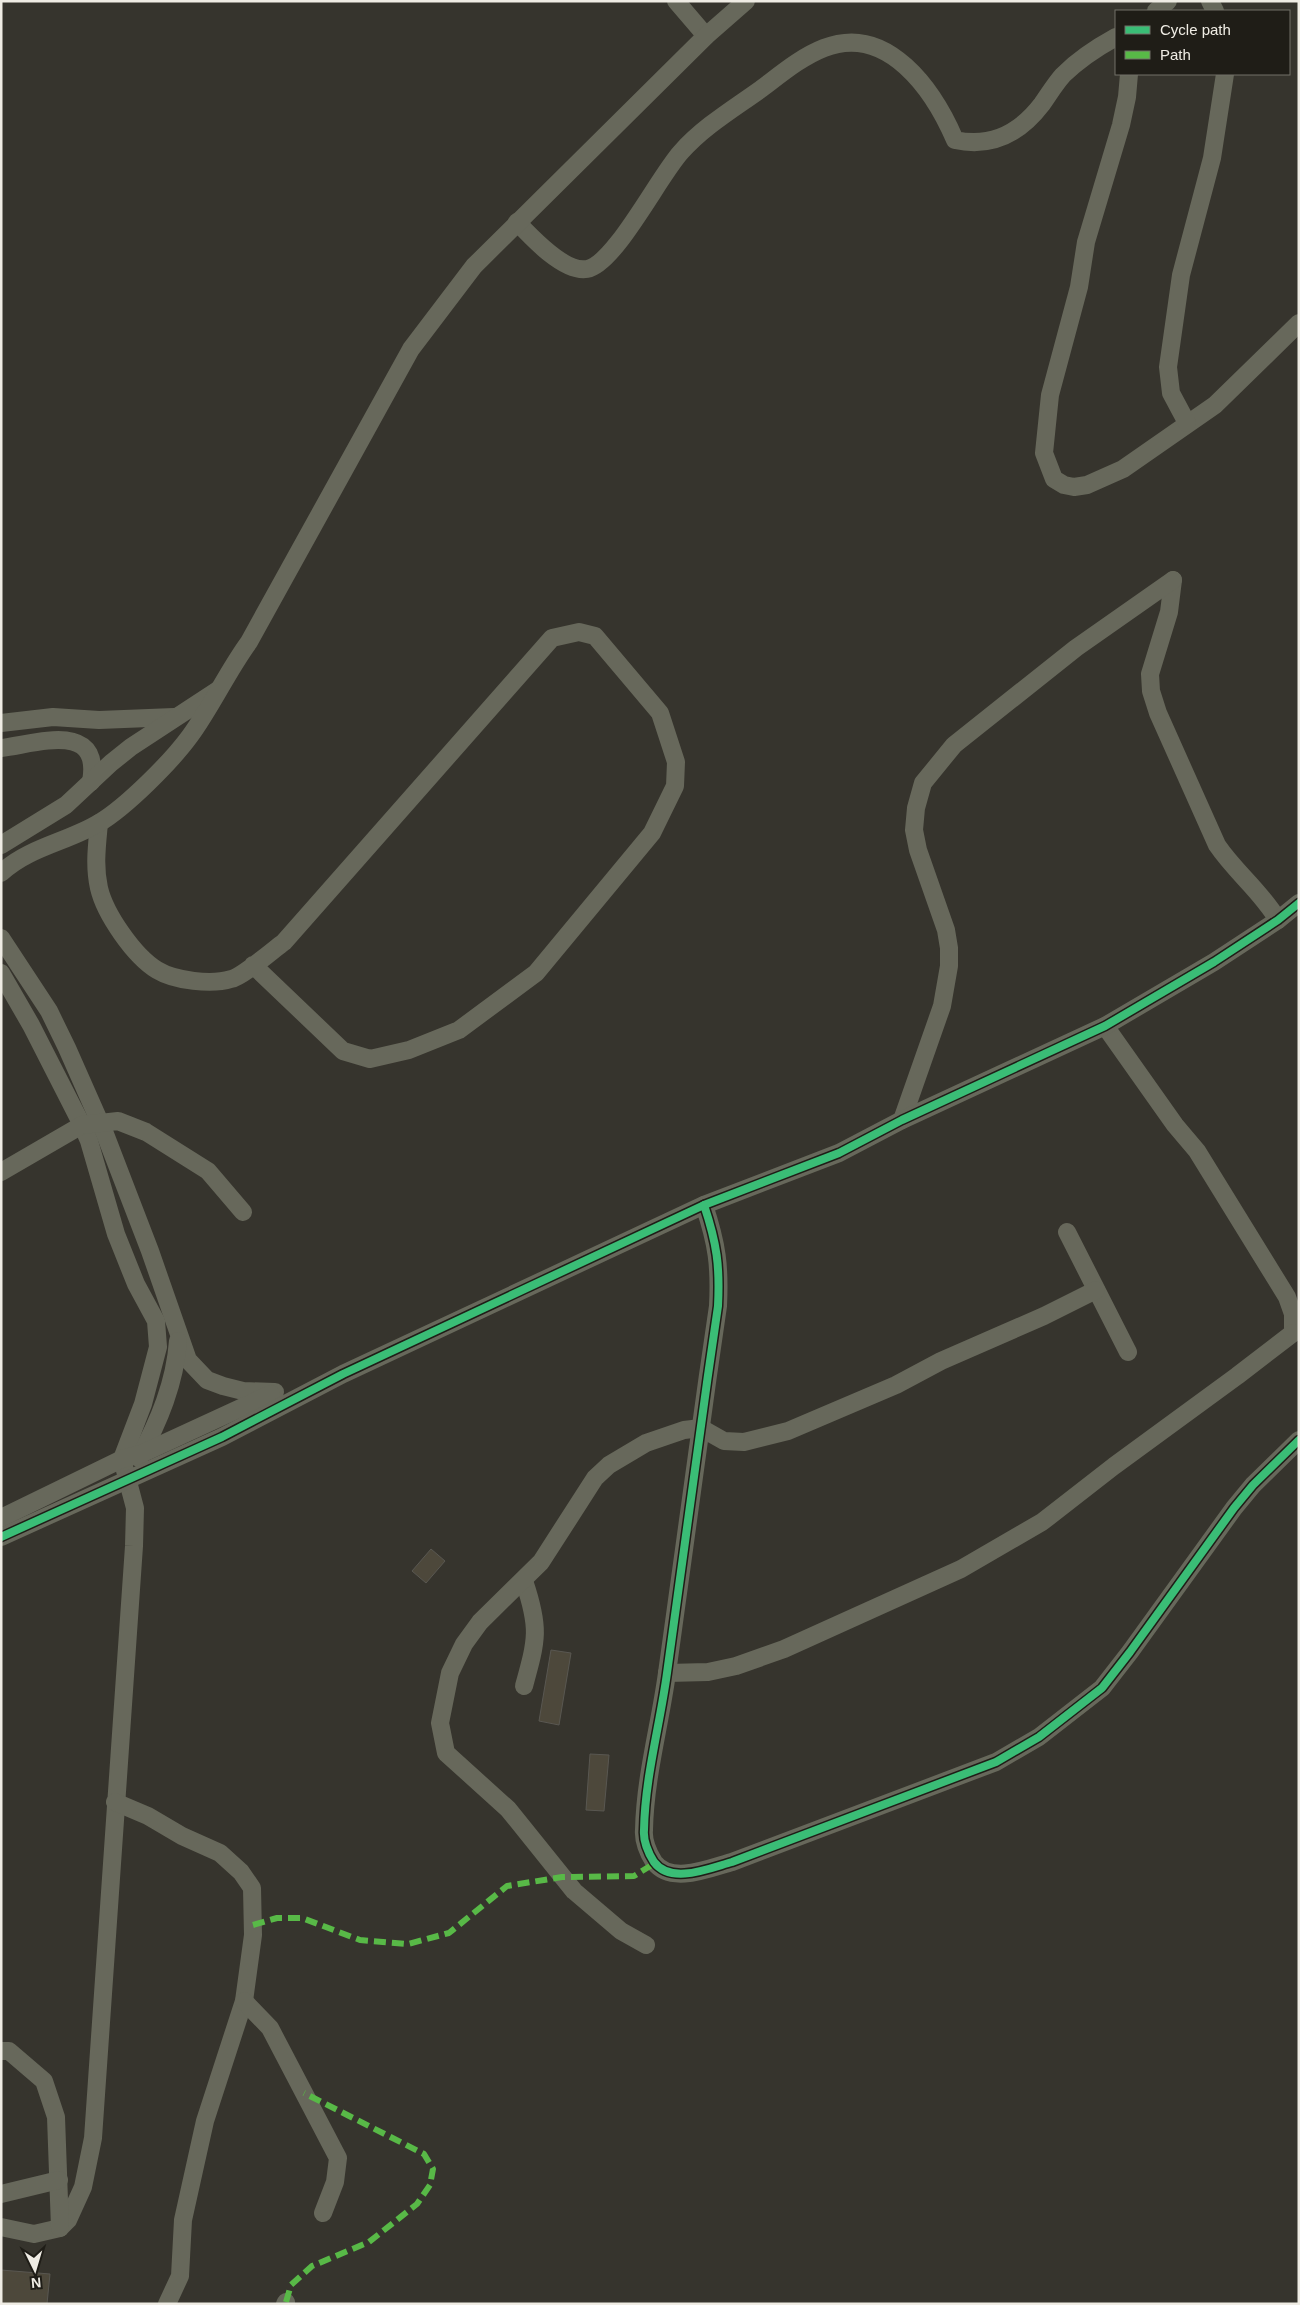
<svg xmlns="http://www.w3.org/2000/svg" width="1300" height="2305" viewBox="0 0 1300 2305" font-family="Helvetica,sans-serif">
	<rect width="100%" height="100%" fill="#36342d"/>
	<g fill="#4d483b" stroke="#595751">
		<path d="M 431,1549 L 445,1561 L 426,1583 L 412,1571 Z"/>
		<path d="M 551,1650 L 571,1653 L 559,1725 L 539,1721 Z"/>
		<path d="M 590,1754 L 609,1755 L 604,1811 L 586,1810 Z"/>
		<path d="M 1,2270 L 50,2274 L 47,2304 L 1,2304 Z"/>
	</g>
	<g fill="none" stroke-linecap="round" stroke-linejoin="round">
		<g stroke="#67685b" stroke-width="18">
			<path d="M 676,1 L 706,36"/>
			<path d="M 1210,1 L 1215,11"/>
			<path d="M 1156,11 L 1168,1"/>
			<path d="M 1129,74 L 1127,97 L 1121,125 L 1086,242 L 1079,287 L 1050,395 L 1044,453 L 1054,479 L 1064,485 L 1074,487 L 1087,485 L 1123,469 L 1215,405 L 1299,323"/>
			<path d="M 517,222 C 531,237 564,273 587,269 C 615,264 659,176 681,152 C 703,127 733,109 761,89 C 781,74 801,57 824,48 C 888,23 934,91 955,140 C 992,148 1020,133 1042,104 C 1049,94 1055,84 1063,75 C 1079,59 1096,48 1116,37"/>
			<path d="M 1187,423 L 1171,393 L 1168,367 L 1181,275 L 1212,158 L 1225,74"/>
			<path d="M 1173,580 L 1169,612 L 1150,674 L 1151,691 L 1158,713 L 1217,845 C 1236,873 1260,890 1278,920"/>
			<path d="M 1,723 L 53,717 L 99,720 L 174,717"/>
			<path d="M 1,748 C 36,744 102,720 91,782"/>
			<path d="M 99,823 C 97,845 94,866 99,888 C 105,914 134,956 157,970 C 175,981 212,985 231,979 C 242,977 273,950 284,942 L 552,638 L 579,632 L 595,636 L 660,713 L 676,762 L 675,786 L 652,833 L 536,973 L 459,1030 L 409,1050 L 370,1059 L 343,1051 L 253,965"/>
			<path d="M 1,845 L 66,805 L 111,763 L 131,747 L 218,690"/>
			<path d="M 1,873 C 29,847 67,842 99,823 C 126,807 171,762 190,736 C 212,706 227,672 249,642 L 411,349 L 474,266 L 706,36 L 746,1"/>
			<path d="M 1,938 L 49,1011 L 67,1048 L 105,1134 L 150,1251 L 188,1360 L 207,1380 L 223,1386 L 243,1391 L 275,1392"/>
			<path d="M 1,973 L 31,1025 L 82,1125 L 89,1141 L 116,1234 L 136,1284 L 156,1321 L 158,1347 L 143,1404 L 122,1459 L 135,1508 L 134,1546 L 93,2138 L 83,2187 L 68,2220 L 60,2228 L 34,2234 L 1,2227"/>
			<path d="M 1105,1026 L 1175,1125 L 1197,1151 L 1287,1297 L 1293,1314 L 1293,1333"/>
			<path d="M 902,1120 L 942,1006 L 949,966 L 949,948 L 946,930 L 918,850 L 914,830 L 916,808 L 923,783 L 954,745 L 1076,648 L 1173,580"/>
			<path d="M 1,1172 L 82,1125 L 118,1121 L 146,1132 L 208,1171 L 243,1212"/>
			<path d="M 704,1205 C 717,1244 720,1266 718,1306 C 700,1428 684,1550 667,1673 C 660,1725 645,1777 644,1830 C 643,1840 648,1853 654,1862 C 671,1885 710,1868 732,1862 L 996,1762 L 1039,1737 L 1102,1688 L 1130,1652 L 1234,1508 L 1253,1485 L 1299,1440"/>
			<path d="M 1067,1232 L 1128,1352"/>
			<path d="M 139,1458 C 159,1421 175,1383 178,1341"/>
			<path d="M 1,1518 L 122,1459 L 141,1454 L 271,1394"/>
			<path d="M 1,1537 L 222,1437 L 343,1374 L 704,1205 L 839,1153 L 902,1120 L 1105,1026 L 1214,962 L 1278,920 L 1299,903"/>
			<path d="M 667,1673 L 708,1672 L 736,1666 L 784,1649 L 961,1569 L 1042,1522 L 1114,1466 L 1237,1376 L 1293,1333"/>
			<path d="M 524,1686 C 537,1639 540,1628 524,1581"/>
			<path d="M 115,1802 L 148,1816 L 182,1836 L 220,1853 L 241,1872 L 252,1888 L 253,1935 L 244,2001 L 205,2121 L 183,2220 L 180,2276 L 167,2304"/>
			<path d="M 646,1945 L 621,1931 L 574,1891 L 508,1809 L 446,1753 L 440,1723 L 450,1673 L 464,1644 L 480,1622 L 541,1562 L 595,1478 L 609,1465 L 646,1443 L 684,1430 L 701,1428 L 724,1441 L 744,1442 L 788,1431 L 896,1385 L 941,1361 L 1044,1316 L 1096,1290"/>
			<path d="M 244,2001 L 270,2028 L 338,2158 L 335,2182 L 323,2213"/>
			<path d="M 1,2051 L 9,2051 L 44,2081 L 56,2117 L 60,2228"/>
			<path d="M 1,2194 L 59,2180"/>
			<path d="M 285,2304 L 286,2302"/>
		</g>
		<g stroke="#58b947" stroke-width="6" stroke-dasharray="12 6" stroke-linecap="butt">
			<path d="M 253,1925 L 277,1918 L 302,1918 L 360,1940 L 408,1944 L 449,1933 L 507,1886 L 562,1877 L 634,1876 L 655,1863"/>
			<path d="M 286,2302 L 291,2285 L 312,2266 L 369,2242 L 417,2204 L 430,2185 L 433,2169 L 424,2154 L 304,2093"/>
		</g>
		<g stroke="#1f1d17" stroke-width="11">
			<g id="cycleway">
				<path d="M 704,1205 C 717,1244 720,1266 718,1306 C 700,1428 684,1550 667,1673 C 660,1725 645,1777 644,1830 C 643,1840 648,1853 654,1862 C 671,1885 710,1868 732,1862 L 996,1762 L 1039,1737 L 1102,1688 L 1130,1652 L 1234,1508 L 1253,1485 L 1299,1440"/>
				<path d="M 1,1537 L 222,1437 L 343,1374 L 704,1205 L 839,1153 L 902,1120 L 1105,1026 L 1214,962 L 1278,920 L 1299,903"/>
			</g>
		</g>
		<use href="#cycleway" stroke="#3abd76" stroke-width="8"/>
	</g>
	<rect width="1300" height="2305" fill="none" stroke="#efece4" stroke-width="5"/>
	<rect x="1115" y="10" width="175" height="65" fill="#1f1d17" stroke="#727069"/>
	<rect x="1125" y="26" width="25" height="8" fill="#3abd76" stroke="#727069"/>
	<text x="1160" y="35" font-size="15" fill="#efece4">Cycle path</text>
	<rect x="1125" y="51" width="25" height="8" fill="#58b947" stroke="#727069"/>
	<text x="1160" y="60" font-size="15" fill="#efece4">Path</text>
	<g transform="translate(35 2270) rotate(175)" stroke="#1f1d17" stroke-width="4" paint-order="stroke">
	<path d="M0-4L9 19L0 12L-9 19Z" fill="#efece4"/>
	<text y="-8" font-size="14" font-weight="bold" text-anchor="middle" fill="#efece4">N</text>
	</g>
</svg>
